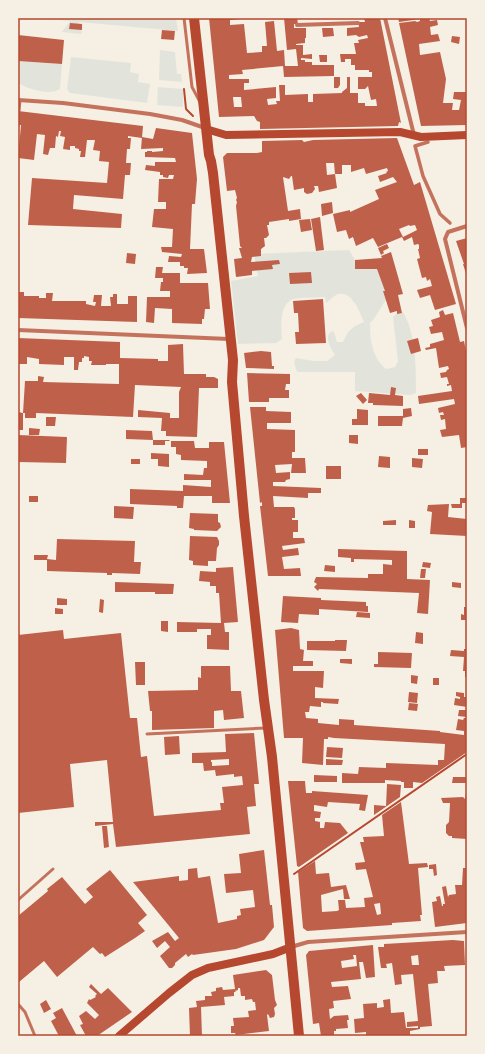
<svg xmlns="http://www.w3.org/2000/svg" width="485" height="1054" viewBox="0 0 485 1054" font-family="'Work Sans',sans-serif">
	<rect width="100%" height="100%" fill="#f6efe4"/>
	<g fill="#e2e4dc">
		<path d="M 36,18 L 176,18 L 178,31 L 79,22 L 82,34 L 62,32 L 70,21 Z"/>
		<path d="M 160,50 L 175,52 L 177,74 L 181,74 L 182,82 L 159,80 Z"/>
		<path d="M 71,57 L 131,63 L 130,72 L 139,74 L 138,82 L 150,84 L 147,103 L 70,93 L 67,89 Z"/>
		<path d="M 18,61 L 62,64 L 60,89 C 50,96 28,89 18,83 Z"/>
		<path d="M 158,87 L 183,89 L 183,107 L 157,105 Z"/>
		<path d="M 349,250 L 355,260 L 382,259 L 389,297 C 381,304 378,316 370,323 C 370,340 372,357 386,369 L 395,367 L 398,361 L 393,317 L 397,313 L 403,312 C 416,334 416,368 416,393 L 410,395 L 355,391 L 355,372 L 297,372 L 294,362 L 296,358 L 314,361 L 327,361 L 335,355 C 331,348 323,336 332,331 L 334,332 L 337,342 L 343,342 L 348,332 L 355,326 L 364,322 C 360,313 353,292 339,294 C 334,295 330,300 326,303 L 325,297 C 316,298 301,297 293,299 C 279,304 281,328 282,339 L 276,343 L 238,344 L 231,281 L 258,276 L 254,254 Z"/>
	</g>
	<g fill="#bf614a" fill-rule="evenodd">
		<path d="M 209,18 L 241,18 L 241,19 L 230,20 L 230,25 L 244,24 L 247,53 L 262,52 L 262,46 L 267,46 L 265,22 L 274,21 L 277,51 L 284,50 L 285,66 L 298,66 L 296,49 L 287,50 L 284,18 L 297,18 L 298,24 L 294,24 L 294,28 L 306,28 L 306,38 L 305,38 L 305,43 L 296,44 L 296,45 L 303,45 L 303,55 L 312,54 L 312,59 L 301,58 L 301,60 L 305,60 L 305,62 L 312,62 L 312,65 L 334,65 L 334,76 L 284,77 L 283,66 L 242,70 L 243,74 L 229,75 L 229,79 L 249,79 L 249,83 L 244,83 L 244,90 L 276,87 L 276,98 L 267,99 L 268,105 L 277,104 L 276,101 L 280,101 L 279,85 L 285,85 L 285,95 L 308,94 L 308,102 L 313,102 L 313,94 L 342,93 L 342,92 L 347,88 L 347,77 L 350,77 L 350,93 L 358,93 L 358,103 L 365,103 L 365,106 L 377,106 L 376,99 L 371,100 L 368,86 L 365,89 L 358,89 L 358,77 L 372,77 L 372,72 L 369,72 L 369,70 L 355,70 L 355,65 L 351,65 L 351,59 L 345,59 L 345,62 L 341,62 L 340,54 L 356,54 L 354,43 L 359,43 L 358,40 L 368,38 L 367,35 L 359,37 L 356,35 L 347,36 L 347,28 L 359,27 L 358,22 L 365,22 L 364,18 L 380,18 L 401,123 L 399,122 L 398,126 L 260,129 L 260,122 L 257,121 L 254,116 L 219,117 ZM 233,97 L 241,97 L 242,107 L 234,107 Z"/>
		<path d="M 398,18 L 429,18 L 430,21 L 437,20 L 438,25 L 430,27 L 431,35 L 438,34 L 440,41 L 419,44 L 420,55 L 440,52 L 446,79 L 443,103 L 453,103 L 452,110 L 459,110 L 461,100 L 453,99 L 454,92 L 467,92 L 467,125 L 421,126 L 399,23 L 415,21 L 417,22 L 420,21 L 420,19 L 399,22 Z"/>
		<path d="M 70,23 L 82,24 L 82,30 L 69,29 Z"/>
		<path d="M 322,28 L 333,28 L 334,36 L 323,37 Z"/>
		<path d="M 162,30 L 175,31 L 174,40 L 161,39 Z"/>
		<path d="M 18,35 L 64,40 L 62,64 L 18,61 Z"/>
		<path d="M 452,36 L 460,37 L 459,44 L 451,42 Z"/>
		<path d="M 319,55 L 327,55 L 327,62 L 320,62 Z"/>
		<path d="M 334,77 L 340,77 L 340,85 L 338,88 L 334,88 Z"/>
		<path d="M 18,111 L 143,126 L 142,138 L 128,136 L 128,138 L 131,138 L 130,149 L 127,149 L 126,163 L 131,163 L 130,175 L 125,175 L 123,199 L 74,195 L 73,209 L 122,214 L 121,228 L 28,225 L 32,178 L 107,183 L 109,162 L 99,161 L 100,151 L 93,150 L 95,140 L 87,140 L 85,157 L 80,157 L 81,151 L 79,151 L 79,149 L 75,148 L 75,146 L 70,146 L 70,150 L 63,149 L 65,137 L 60,136 L 61,131 L 59,131 L 58,137 L 56,136 L 55,148 L 50,148 L 48,155 L 43,154 L 45,135 L 37,134 L 34,160 L 18,158 L 21,125 L 18,125 Z"/>
		<path d="M 156,128 L 192,133 L 197,179 L 195,204 L 192,204 L 190,249 L 204,249 L 207,273 L 187,274 L 188,268 L 184,268 L 184,266 L 180,266 L 180,262 L 168,262 L 169,256 L 181,257 L 182,254 L 162,252 L 161,247 L 172,247 L 173,229 L 152,227 L 154,209 L 166,209 L 166,202 L 158,202 L 159,179 L 173,179 L 174,175 L 169,175 L 168,178 L 163,177 L 163,175 L 160,175 L 160,172 L 145,170 L 146,165 L 155,166 L 155,162 L 176,162 L 175,158 L 145,157 L 145,152 L 147,152 L 147,151 L 152,151 L 152,152 L 163,151 L 163,148 L 141,149 L 142,137 L 153,139 Z"/>
		<path d="M 397,138 L 414,185 L 420,182 L 456,304 L 435,310 L 430,295 L 420,298 L 417,290 L 432,286 L 430,279 L 427,281 L 426,277 L 422,278 L 417,259 L 420,258 L 418,249 L 419,249 L 419,245 L 418,244 L 414,245 L 412,237 L 404,241 L 402,237 L 378,247 L 373,238 L 356,246 L 353,237 L 349,239 L 346,230 L 337,232 L 333,214 L 350,210 L 350,212 L 379,199 L 375,190 L 397,182 L 393,177 L 380,182 L 378,176 L 387,173 L 386,172 L 388,171 L 387,168 L 366,174 L 364,168 L 351,172 L 351,165 L 342,165 L 342,174 L 335,174 L 334,163 L 326,163 L 327,175 L 335,174 L 337,188 L 319,192 L 318,186 L 314,186 L 315,189 L 312,193 L 307,194 L 304,192 L 304,188 L 294,190 L 292,176 L 291,176 L 289,179 L 283,177 L 288,211 L 300,209 L 301,219 L 289,221 L 289,219 L 269,222 L 269,225 L 267,225 L 269,235 L 266,238 L 264,238 L 265,246 L 261,249 L 261,256 L 252,257 L 251,262 L 279,260 L 280,264 L 272,265 L 273,269 L 252,271 L 252,275 L 236,277 L 234,259 L 242,258 L 239,248 L 242,248 L 240,246 L 236,206 L 237,202 L 236,200 L 237,198 L 235,190 L 227,191 L 223,157 L 227,153 L 257,153 L 262,152 L 262,141 L 302,140 L 304,142 L 313,140 ZM 409,225 L 410,226 L 415,225 L 417,230 L 403,237 L 399,229 Z"/>
		<path d="M 332,202 L 333,213 L 322,216 L 321,204 Z"/>
		<path d="M 320,217 L 324,250 L 316,251 L 311,219 Z"/>
		<path d="M 310,219 L 312,230 L 301,232 L 299,220 Z"/>
		<path d="M 467,238 L 467,277 L 463,264 L 464,264 L 456,241 Z"/>
		<path d="M 387,244 L 389,248 L 383,251 L 384,253 L 381,255 L 378,248 Z"/>
		<path d="M 391,252 L 403,294 L 398,295 L 402,313 L 397,314 L 397,311 L 390,313 L 383,291 L 385,291 L 377,269 L 355,269 L 355,260 L 382,258 L 381,256 Z"/>
		<path d="M 127,253 L 136,254 L 135,264 L 126,263 Z"/>
		<path d="M 156,267 L 163,267 L 162,273 L 180,273 L 180,283 L 208,283 L 210,309 L 205,309 L 204,319 L 202,319 L 202,324 L 172,323 L 172,309 L 155,308 L 154,323 L 146,322 L 147,297 L 170,297 L 170,291 L 160,291 L 161,282 L 163,282 L 163,278 L 155,278 Z"/>
		<path d="M 311,272 L 312,283 L 290,284 L 289,273 Z"/>
		<path d="M 18,292 L 24,292 L 24,296 L 39,296 L 39,298 L 46,298 L 46,293 L 53,293 L 52,301 L 86,301 L 86,304 L 95,306 L 96,302 L 93,302 L 94,295 L 102,295 L 101,306 L 111,306 L 110,297 L 113,297 L 113,294 L 117,294 L 117,304 L 128,304 L 128,296 L 137,296 L 137,322 L 18,318 Z"/>
		<path d="M 323,299 L 326,343 L 296,344 L 295,332 L 299,332 L 298,313 L 294,313 L 293,301 Z"/>
		<path d="M 443,310 L 445,315 L 453,313 L 460,342 L 464,341 L 467,356 L 467,447 L 461,448 L 459,435 L 442,437 L 440,430 L 446,429 L 445,419 L 441,420 L 440,415 L 444,415 L 443,412 L 439,413 L 438,408 L 455,404 L 454,399 L 419,404 L 418,396 L 452,391 L 451,385 L 447,386 L 447,384 L 449,384 L 447,377 L 441,378 L 440,373 L 446,372 L 447,370 L 449,369 L 448,366 L 439,368 L 436,348 L 426,350 L 425,348 L 430,347 L 430,344 L 444,340 L 442,332 L 431,334 L 429,327 L 433,326 L 431,320 L 440,317 L 439,312 Z"/>
		<path d="M 18,338 L 120,342 L 120,358 L 158,359 L 158,361 L 168,361 L 168,345 L 183,344 L 184,374 L 206,374 L 206,377 L 214,377 L 218,379 L 218,388 L 199,388 L 197,437 L 166,436 L 166,431 L 161,431 L 162,418 L 138,417 L 138,410 L 170,413 L 170,418 L 179,418 L 179,392 L 181,387 L 135,385 L 133,417 L 36,413 L 36,418 L 25,418 L 25,413 L 23,413 L 25,381 L 38,381 L 38,376 L 44,377 L 43,382 L 119,384 L 119,364 L 106,364 L 106,365 L 91,365 L 92,361 L 89,361 L 89,357 L 84,356 L 84,358 L 82,358 L 82,362 L 79,362 L 78,370 L 74,370 L 74,357 L 64,357 L 64,365 L 39,364 L 39,359 L 27,357 L 27,364 L 18,364 Z"/>
		<path d="M 418,338 L 421,351 L 411,354 L 407,341 Z"/>
		<path d="M 261,351 L 271,352 L 272,366 L 274,366 L 274,369 L 246,368 L 244,353 Z"/>
		<path d="M 247,373 L 290,374 L 290,384 L 286,384 L 285,390 L 289,390 L 289,398 L 269,398 L 269,402 L 249,402 Z"/>
		<path d="M 391,387 L 396,388 L 395,395 L 403,396 L 403,406 L 373,405 L 373,403 L 368,403 L 369,393 L 390,395 Z"/>
		<path d="M 361,393 L 367,400 L 363,404 L 356,396 Z"/>
		<path d="M 250,407 L 266,407 L 266,411 L 291,412 L 291,423 L 267,423 L 267,429 L 295,430 L 295,452 L 292,452 L 292,458 L 305,458 L 306,473 L 291,473 L 292,464 L 275,465 L 276,473 L 290,472 L 290,479 L 286,480 L 285,482 L 273,482 L 273,486 L 321,488 L 321,493 L 308,493 L 308,498 L 273,496 L 274,507 L 294,507 L 295,509 L 295,518 L 292,518 L 292,520 L 298,520 L 298,532 L 293,532 L 293,538 L 304,538 L 305,543 L 282,546 L 283,550 L 298,548 L 299,555 L 282,557 L 284,569 L 300,568 L 301,576 L 268,576 L 260,506 L 262,506 L 262,502 L 260,503 Z"/>
		<path d="M 411,408 L 412,416 L 403,418 L 402,426 L 378,426 L 378,416 L 403,416 L 403,409 Z"/>
		<path d="M 357,409 L 368,410 L 368,425 L 352,425 L 352,419 L 357,419 Z"/>
		<path d="M 18,412 L 23,413 L 23,430 L 18,430 Z"/>
		<path d="M 46,417 L 56,417 L 55,426 L 46,426 Z"/>
		<path d="M 29,428 L 40,429 L 39,435 L 29,435 Z"/>
		<path d="M 126,430 L 152,431 L 153,440 L 126,439 Z"/>
		<path d="M 18,435 L 67,437 L 66,463 L 18,462 Z"/>
		<path d="M 349,435 L 358,435 L 358,444 L 349,443 Z"/>
		<path d="M 153,440 L 169,440 L 170,441 L 165,441 L 165,445 L 153,445 Z"/>
		<path d="M 171,441 L 194,441 L 195,448 L 209,448 L 209,442 L 224,442 L 230,503 L 212,503 L 212,496 L 184,496 L 183,508 L 177,508 L 177,506 L 130,504 L 130,489 L 183,491 L 183,485 L 211,487 L 211,480 L 184,480 L 184,474 L 203,475 L 204,468 L 207,468 L 207,461 L 181,460 L 181,455 L 176,454 L 176,447 L 171,447 Z"/>
		<rect x="418" y="449" width="10" height="6"/>
		<path d="M 151,453 L 169,454 L 169,467 L 158,466 L 158,459 L 151,459 Z"/>
		<path d="M 379,456 L 390,457 L 390,468 L 378,467 Z"/>
		<path d="M 412,458 L 423,459 L 422,468 L 412,467 Z"/>
		<rect x="131" y="459" width="9" height="5"/>
		<rect x="326" y="466" width="15" height="13"/>
		<rect x="29" y="496" width="9" height="6"/>
		<path d="M 460,498 L 467,498 L 467,503 L 462,503 L 462,508 L 452,508 L 451,504 L 460,504 Z"/>
		<path d="M 449,504 L 448,517 L 467,519 L 467,536 L 430,534 L 432,512 L 427,511 L 428,505 Z"/>
		<path d="M 114,506 L 134,507 L 133,519 L 114,518 Z"/>
		<path d="M 190,513 L 218,514 L 218,522 L 220,523 L 221,527 L 217,531 L 194,530 L 194,529 L 189,528 Z"/>
		<path d="M 396,520 L 396,525 L 383,525 L 383,521 Z"/>
		<path d="M 409,520 L 415,521 L 415,528 L 409,528 Z"/>
		<path d="M 190,536 L 217,537 L 219,541 L 219,545 L 217,548 L 216,561 L 208,561 L 208,566 L 193,565 L 193,561 L 189,560 Z"/>
		<path d="M 57,539 L 135,541 L 134,562 L 141,562 L 140,574 L 112,573 L 112,575 L 107,575 L 107,573 L 47,571 L 47,560 L 34,560 L 34,555 L 48,555 L 47,559 L 56,560 Z"/>
		<path d="M 338,549 L 407,551 L 407,579 L 430,580 L 428,614 L 417,613 L 419,593 L 319,589 L 318,591 L 314,587 L 317,584 L 314,582 L 316,577 L 368,578 L 368,574 L 383,574 L 383,564 L 392,565 L 392,560 L 354,559 L 354,562 L 351,562 L 351,558 L 338,557 Z"/>
		<path d="M 423,562 L 431,563 L 430,568 L 422,567 Z"/>
		<path d="M 325,565 L 335,566 L 335,572 L 324,571 Z"/>
		<path d="M 233,567 L 238,622 L 224,623 L 225,632 L 229,632 L 229,650 L 207,649 L 207,635 L 211,635 L 211,629 L 197,629 L 197,632 L 177,632 L 177,622 L 221,623 L 219,593 L 216,593 L 216,586 L 210,586 L 210,582 L 199,581 L 200,571 L 216,572 L 216,568 Z"/>
		<path d="M 421,569 L 426,569 L 425,578 L 420,578 Z"/>
		<path d="M 115,582 L 174,584 L 173,594 L 155,594 L 155,592 L 115,592 Z"/>
		<path d="M 452,582 L 461,583 L 461,588 L 452,587 Z"/>
		<path d="M 283,596 L 321,598 L 321,600 L 366,602 L 366,606 L 368,606 L 368,612 L 319,609 L 319,615 L 299,614 L 298,623 L 281,622 Z"/>
		<path d="M 57,598 L 67,599 L 67,605 L 57,605 Z"/>
		<path d="M 100,599 L 104,600 L 103,613 L 99,612 Z"/>
		<path d="M 464,607 L 467,607 L 467,620 L 461,620 L 461,614 L 464,615 Z"/>
		<path d="M 55,608 L 63,609 L 63,614 L 55,614 Z"/>
		<path d="M 357,612 L 370,613 L 370,618 L 356,617 Z"/>
		<path d="M 161,621 L 168,621 L 168,632 L 161,631 Z"/>
		<path d="M 291,628 L 299,630 L 300,649 L 304,650 L 303,661 L 313,661 L 313,666 L 293,666 L 293,671 L 324,671 L 323,688 L 315,687 L 315,698 L 339,699 L 338,704 L 323,703 L 323,702 L 321,702 L 321,707 L 310,706 L 309,712 L 305,712 L 306,718 L 318,719 L 318,723 L 339,725 L 339,719 L 354,720 L 354,725 L 440,731 L 440,732 L 464,735 L 464,731 L 456,730 L 458,719 L 463,720 L 464,718 L 467,718 L 467,752 L 422,783 L 413,782 L 413,788 L 404,788 L 404,782 L 401,782 L 401,781 L 385,780 L 385,783 L 342,783 L 342,773 L 358,774 L 359,767 L 386,768 L 386,771 L 386,763 L 438,765 L 438,760 L 444,760 L 445,744 L 334,738 L 328,737 L 328,739 L 324,739 L 323,765 L 302,763 L 303,738 L 284,738 L 275,630 Z"/>
		<path d="M 63,630 L 64,639 L 121,633 L 130,718 L 137,718 L 141,757 L 147,756 L 154,816 L 221,810 L 220,803 L 224,803 L 222,787 L 243,785 L 242,776 L 234,777 L 234,774 L 216,776 L 215,770 L 204,771 L 203,763 L 192,763 L 192,753 L 226,752 L 225,734 L 254,733 L 259,784 L 254,784 L 256,806 L 247,807 L 250,834 L 116,847 L 113,824 L 95,826 L 95,822 L 113,822 L 107,760 L 70,764 L 74,807 L 18,813 L 18,635 ZM 229,759 L 229,765 L 212,766 L 212,762 L 211,762 L 211,760 Z"/>
		<path d="M 416,632 L 423,633 L 423,644 L 415,643 Z"/>
		<path d="M 335,640 L 347,640 L 346,651 L 307,650 L 307,641 L 335,641 Z"/>
		<path d="M 464,649 L 467,649 L 467,677 L 465,677 L 465,671 L 463,671 L 464,657 L 450,656 L 451,650 L 464,651 Z"/>
		<path d="M 378,652 L 412,653 L 411,668 L 374,667 L 374,664 L 378,664 Z"/>
		<path d="M 340,659 L 352,659 L 352,664 L 340,663 Z"/>
		<path d="M 135,662 L 145,662 L 145,685 L 136,685 Z"/>
		<path d="M 201,666 L 230,666 L 231,691 L 241,691 L 244,718 L 224,720 L 223,710 L 214,711 L 214,728 L 152,730 L 152,711 L 150,711 L 148,691 L 198,690 L 198,677 L 201,678 Z"/>
		<path d="M 411,675 L 418,676 L 417,684 L 411,683 Z"/>
		<rect x="433" y="678" width="6" height="7"/>
		<path d="M 409,692 L 418,693 L 417,703 L 408,702 Z"/>
		<path d="M 456,692 L 464,693 L 464,697 L 467,697 L 467,707 L 454,705 L 455,698 L 460,699 L 460,697 L 456,696 Z"/>
		<path d="M 409,703 L 418,704 L 417,711 L 408,710 Z"/>
		<path d="M 459,710 L 467,710 L 467,717 L 458,716 Z"/>
		<path d="M 179,736 L 180,754 L 165,755 L 164,737 Z"/>
		<path d="M 327,747 L 343,748 L 342,758 L 326,757 Z"/>
		<path d="M 326,759 L 343,760 L 342,765 L 326,765 Z"/>
		<path d="M 314,775 L 337,776 L 337,782 L 314,782 Z"/>
		<path d="M 453,777 L 467,777 L 467,783 L 452,783 Z"/>
		<path d="M 288,781 L 305,781 L 306,793 L 312,793 L 312,791 L 368,795 L 365,811 L 359,810 L 360,804 L 328,802 L 327,807 L 314,805 L 314,811 L 321,812 L 320,818 L 315,818 L 315,821 L 320,822 L 320,828 L 324,828 L 325,822 L 340,823 L 348,833 L 299,867 L 297,866 Z"/>
		<path d="M 387,784 L 401,785 L 400,797 L 374,815 L 374,805 L 386,806 Z"/>
		<path d="M 466,793 L 467,794 L 467,839 L 452,838 L 452,836 L 449,836 L 446,833 L 446,825 L 449,822 L 450,803 L 443,803 L 441,798 L 463,797 L 465,799 Z"/>
		<path d="M 401,802 L 409,864 L 427,863 L 428,867 L 418,868 L 422,915 L 420,915 L 421,921 L 392,923 L 392,925 L 307,931 L 303,928 L 298,872 L 315,861 L 316,874 L 329,873 L 331,887 L 346,885 L 350,899 L 344,899 L 343,889 L 321,895 L 322,912 L 337,911 L 339,910 L 338,900 L 345,900 L 346,908 L 365,907 L 364,898 L 373,897 L 366,869 L 356,870 L 355,863 L 365,862 L 360,842 L 364,842 L 363,837 L 384,836 L 382,815 ZM 380,903 L 381,914 L 377,915 L 374,904 Z"/>
		<path d="M 102,826 L 107,826 L 109,847 L 104,848 Z"/>
		<path d="M 264,850 L 270,905 L 272,905 L 274,927 L 264,940 L 236,949 L 193,955 L 192,954 L 188,957 L 186,954 L 175,963 L 175,965 L 172,968 L 169,968 L 160,956 L 170,947 L 165,941 L 157,948 L 152,941 L 168,932 L 175,941 L 179,938 L 133,882 L 179,876 L 179,881 L 188,880 L 188,869 L 197,868 L 198,878 L 210,876 L 218,923 L 237,919 L 237,916 L 241,915 L 240,909 L 255,907 L 253,890 L 226,893 L 224,874 L 241,873 L 239,854 Z"/>
		<path d="M 436,864 L 437,875 L 434,876 L 433,869 L 429,869 L 429,865 Z"/>
		<path d="M 463,868 L 467,868 L 467,923 L 435,927 L 432,902 L 437,901 L 436,897 L 440,896 L 442,906 L 443,906 L 443,904 L 445,904 L 442,887 L 446,886 L 448,897 L 449,895 L 456,894 L 455,885 L 462,885 Z"/>
		<path d="M 110,870 L 147,915 L 138,923 L 145,931 L 135,938 L 105,957 L 102,953 L 100,954 L 93,947 L 57,977 L 44,961 L 19,982 L 18,916 L 48,891 L 47,889 L 62,877 L 85,904 L 93,897 L 86,889 Z"/>
		<path d="M 453,940 L 464,941 L 465,965 L 444,966 L 445,971 L 437,971 L 438,983 L 428,984 L 432,1026 L 420,1027 L 420,1029 L 410,1031 L 410,1036 L 366,1036 L 366,1032 L 355,1033 L 354,1019 L 364,1018 L 363,1004 L 377,1003 L 377,1008 L 384,1007 L 383,1000 L 390,999 L 391,1013 L 404,1012 L 406,1028 L 418,1028 L 418,1026 L 407,1027 L 407,1022 L 418,1021 L 413,974 L 401,975 L 402,984 L 395,985 L 392,963 L 386,964 L 387,968 L 381,968 L 378,947 L 384,947 L 384,944 ZM 418,955 L 419,965 L 412,965 L 411,956 Z"/>
		<path d="M 373,945 L 375,977 L 366,978 L 363,962 L 359,962 L 361,979 L 331,982 L 332,987 L 348,986 L 351,999 L 333,1001 L 334,1008 L 329,1009 L 330,1019 L 334,1016 L 348,1015 L 349,1020 L 347,1020 L 348,1028 L 336,1029 L 336,1031 L 334,1031 L 334,1036 L 321,1036 L 319,1023 L 313,1024 L 306,955 L 309,951 ZM 353,955 L 356,955 L 357,966 L 342,968 L 341,961 L 354,959 Z"/>
		<path d="M 266,970 L 272,975 L 275,1000 L 277,1005 L 274,1008 L 275,1014 L 274,1017 L 270,1018 L 268,1014 L 267,1015 L 269,1031 L 236,1035 L 235,1033 L 231,1033 L 231,1026 L 234,1026 L 233,1018 L 249,1017 L 248,1011 L 256,1010 L 255,1002 L 253,1002 L 252,999 L 245,1000 L 245,996 L 241,996 L 240,988 L 238,988 L 238,990 L 235,991 L 236,992 L 234,992 L 234,996 L 224,997 L 225,1005 L 201,1007 L 202,1036 L 190,1036 L 189,1008 L 197,1007 L 196,1001 L 205,1000 L 205,996 L 212,996 L 211,992 L 216,991 L 216,988 L 222,987 L 223,990 L 235,989 L 233,975 Z"/>
		<path d="M 91,984 L 101,994 L 108,988 L 132,1012 L 97,1036 L 86,1036 L 80,1025 L 83,1024 L 79,1016 L 86,1011 L 95,1019 L 99,1015 L 87,1003 L 89,999 L 90,1000 L 96,997 L 95,996 L 97,994 L 89,987 Z"/>
		<path d="M 46,1000 L 51,1009 L 44,1013 L 40,1004 Z"/>
		<path d="M 62,1008 L 77,1036 L 59,1036 L 51,1021 L 56,1018 L 53,1013 Z"/>
	</g>
	<g fill="none" stroke-linecap="round" stroke-linejoin="round">
		<g stroke="#b5482f" stroke-width="2">
			<path d="M 184,89 L 186,109 L 193,116"/>
			<path d="M 294,874 L 467,754"/>
		</g>
		<g stroke="#c5725c" stroke-width="3">
			<path d="M 184,18 L 192,87 L 200,102"/>
			<path d="M 19,111 L 20,100"/>
			<path d="M 18,126 L 18,125"/>
			<path d="M 147,734 L 266,728"/>
			<path d="M 18,900 L 53,869"/>
			<path d="M 18,1004 L 25,1012 L 35,1036"/>
		</g>
		<path stroke="#c5725c" stroke-width="3.5" d="M 428,142 L 415,146 L 423,176 L 440,214 L 450,223"/>
		<g stroke="#c5725c" stroke-width="4">
			<path d="M 385,18 L 414,135"/>
			<path d="M 297,25 L 358,23"/>
			<path d="M 18,100 L 63,103 L 150,114 L 182,120 L 205,128"/>
			<path d="M 467,226 L 448,232 L 445,239 L 467,328"/>
			<path d="M 18,330 L 229,339"/>
			<path d="M 291,947 L 308,942 L 467,932"/>
		</g>
		<g stroke="#b5482f" stroke-width="8">
			<path d="M 206,129 L 226,135 L 400,132 L 421,137 L 467,135"/>
			<path d="M 119,1036 L 169,993 L 192,975 L 208,968 L 273,954 L 291,947"/>
		</g>
		<path stroke="#b5482f" stroke-width="10" d="M 194,18 L 209,155 L 211,161 L 213,173 L 233,360 L 232,382 L 244,516 L 264,700 L 272,757 L 299,1036"/>
	</g>
	<rect width="485" height="1054" fill="none" stroke="#f6efe4" stroke-width="38"/>
	<rect x="19" y="19" width="447" height="1016" fill="none" stroke="#b5482f" stroke-width="1.5"/>
</svg>
